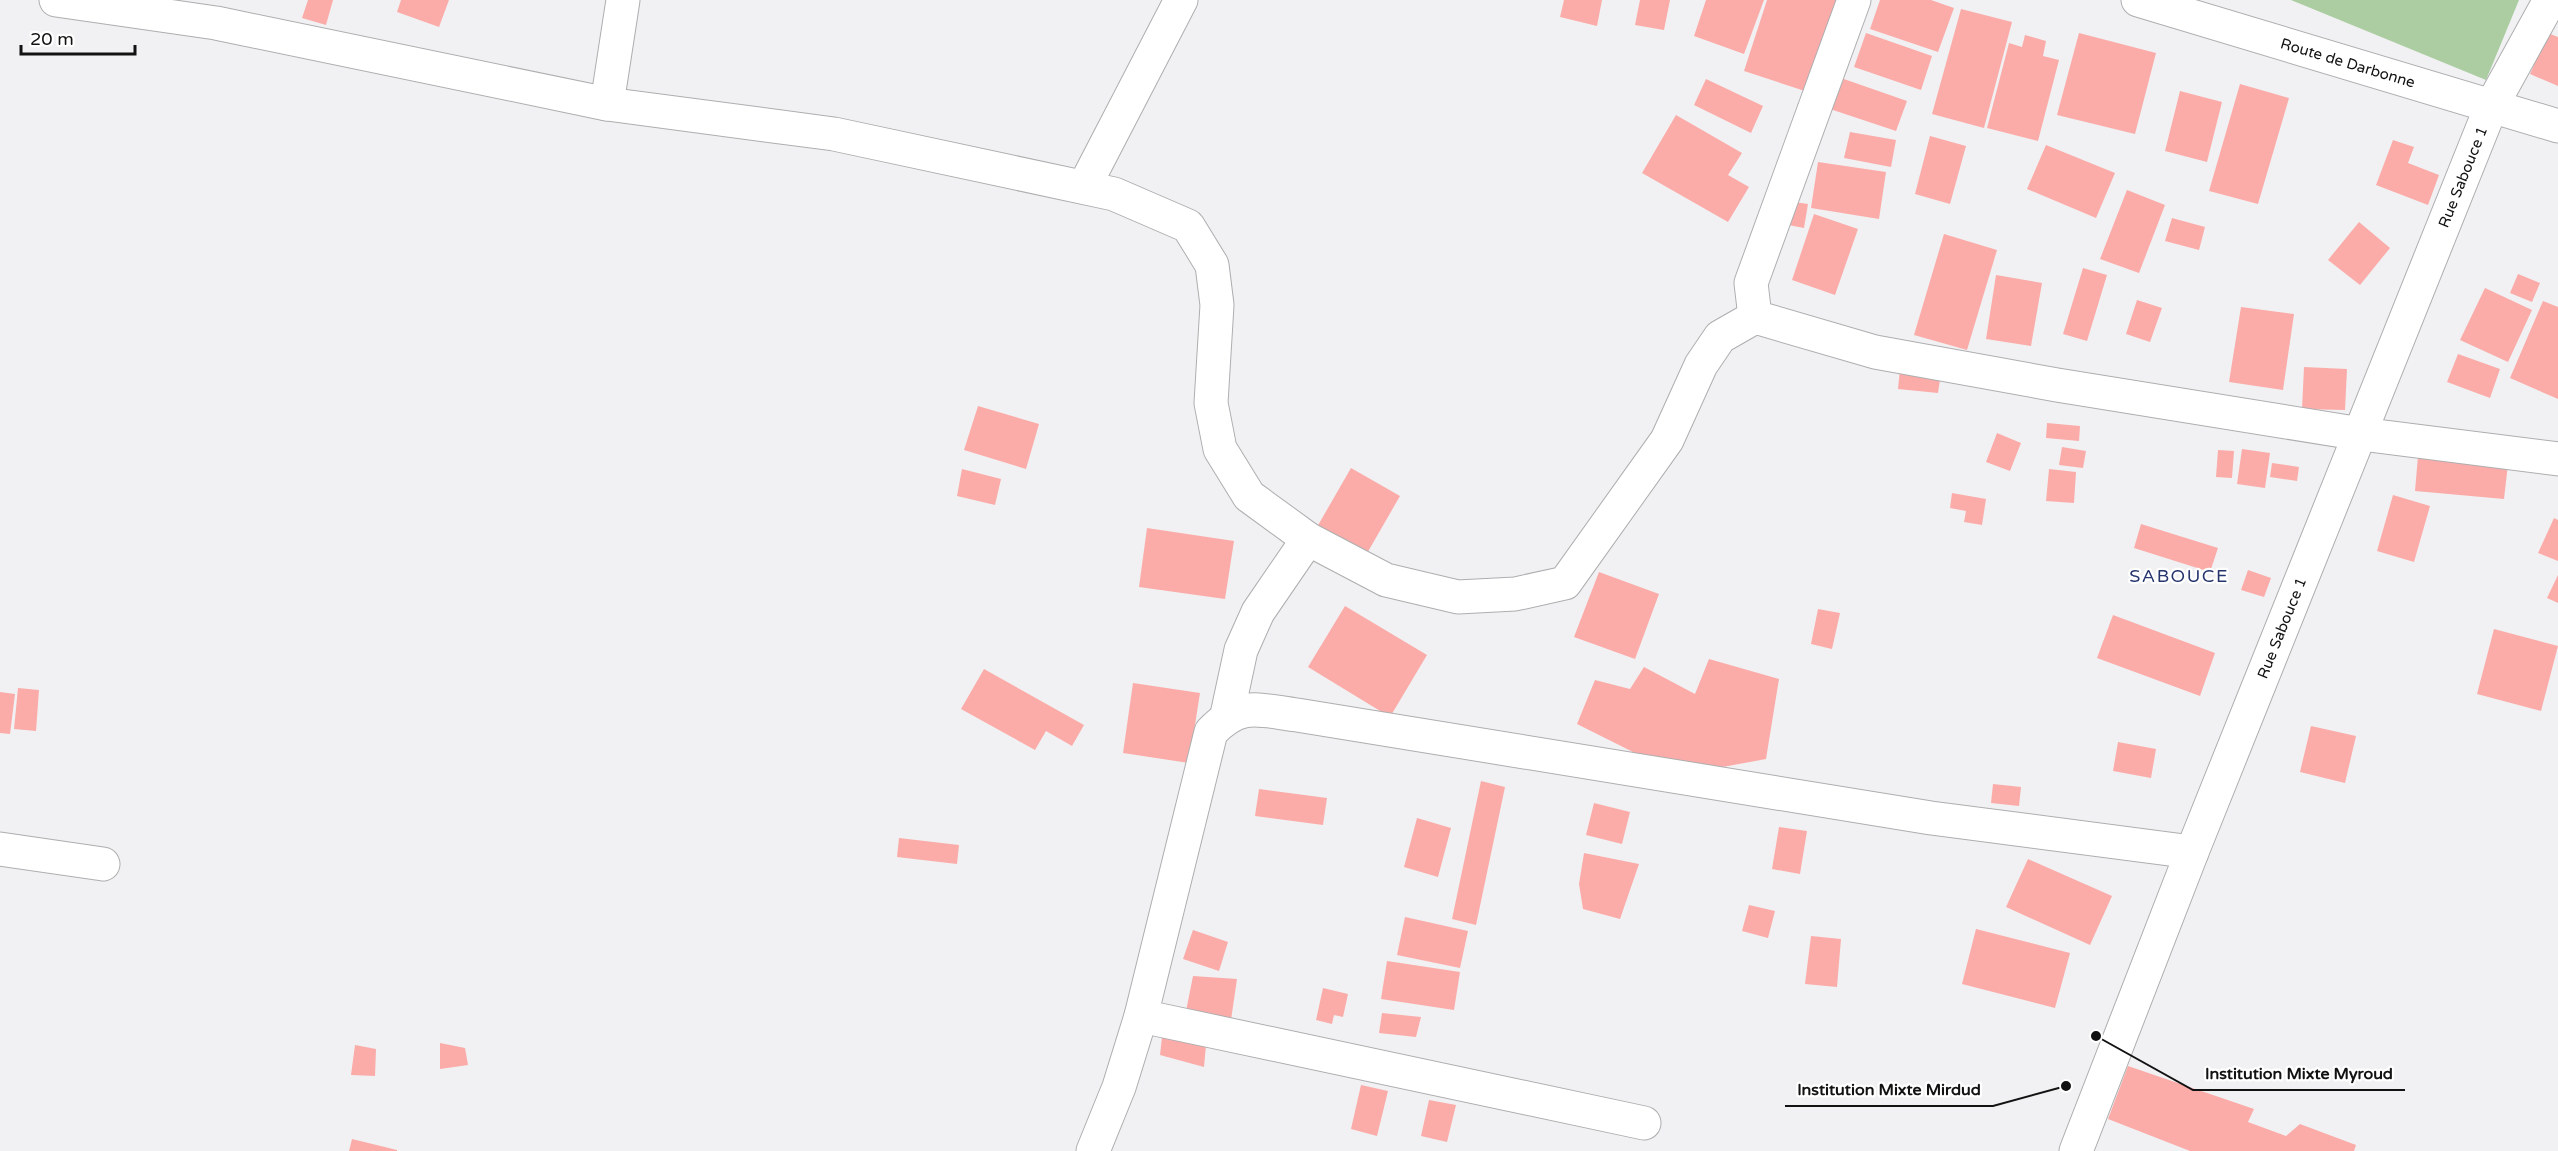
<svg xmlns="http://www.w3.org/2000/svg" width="2558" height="1151" viewBox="0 0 2558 1151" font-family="'Varela Round',sans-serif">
	<rect width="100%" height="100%" fill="#f1f1f3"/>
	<path fill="#abcda1" d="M 2291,0 L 2519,0 L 2486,80 Z"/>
	<g fill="#fbaca9">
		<path d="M 308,0 L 333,0 L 326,25 L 302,18 Z"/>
		<path d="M 401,0 L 449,0 L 439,27 L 397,12 Z"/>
		<path d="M 1564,0 L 1602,0 L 1597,26 L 1560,17 Z"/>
		<path d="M 1640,0 L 1670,0 L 1664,30 L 1635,25 Z"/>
		<path d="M 1706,0 L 1764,0 L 1744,54 L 1694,36 Z"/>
		<path d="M 1767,0 L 1841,0 L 1811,93 L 1744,71 Z"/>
		<path d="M 1880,0 L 1931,0 L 1954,8 L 1938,52 L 1870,29 Z"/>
		<path d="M 1961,9 L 2012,22 L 1984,128 L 1932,114 Z"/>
		<path d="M 1866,33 L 1932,56 L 1921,90 L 1854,67 Z"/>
		<path d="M 2079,33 L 2156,53 L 2135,134 L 2057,115 Z"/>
		<path d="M 2548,33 L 2558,37 L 2558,86 L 2530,74 Z"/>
		<path d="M 2025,35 L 2046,41 L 2043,56 L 2059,60 L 2038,141 L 1987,128 L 2009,43 L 2022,47 Z"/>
		<path d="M 1841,78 L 1907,101 L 1896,131 L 1830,109 Z"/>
		<path d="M 1706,79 L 1763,106 L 1751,133 L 1694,105 Z"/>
		<path d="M 2240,84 L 2289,98 L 2258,204 L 2209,191 Z"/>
		<path d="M 2180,91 L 2222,102 L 2207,162 L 2165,151 Z"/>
		<path d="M 1676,115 L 1742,153 L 1728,175 L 1749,187 L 1728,222 L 1642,173 Z"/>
		<path d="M 1850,132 L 1896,140 L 1891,167 L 1844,158 Z"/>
		<path d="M 1930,136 L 1966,146 L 1950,204 L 1915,194 Z"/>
		<path d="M 2393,140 L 2414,147 L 2408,163 L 2439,175 L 2428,205 L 2376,185 Z"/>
		<path d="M 2046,145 L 2115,173 L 2096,218 L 2027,189 Z"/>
		<path d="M 1818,162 L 1886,172 L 1879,219 L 1811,208 Z"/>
		<path d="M 2127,190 L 2165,205 L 2139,273 L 2100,259 Z"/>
		<path d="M 1787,201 L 1808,204 L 1804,228 L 1783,224 Z"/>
		<path d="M 1814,214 L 1858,229 L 1835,295 L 1792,280 Z"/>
		<path d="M 2172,218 L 2205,227 L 2199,250 L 2165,241 Z"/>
		<path d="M 2359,222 L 2390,248 L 2360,285 L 2328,260 Z"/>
		<path d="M 1944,234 L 1997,250 L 1967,350 L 1914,335 Z"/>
		<path d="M 2083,268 L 2107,275 L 2087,341 L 2063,334 Z"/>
		<path d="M 2518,274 L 2540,283 L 2532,302 L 2510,293 Z"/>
		<path d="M 1996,275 L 2042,283 L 2031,346 L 1986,339 Z"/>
		<path d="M 2485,288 L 2532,310 L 2508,362 L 2460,340 Z"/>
		<path d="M 2137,300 L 2162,308 L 2150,342 L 2126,334 Z"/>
		<path d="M 2543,301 L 2558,307 L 2558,399 L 2510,378 Z"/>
		<path d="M 2241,307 L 2294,314 L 2283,390 L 2229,382 Z"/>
		<path d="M 2458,354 L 2500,369 L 2490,398 L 2447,382 Z"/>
		<path d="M 2304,367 L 2347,369 L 2345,410 L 2302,409 Z"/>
		<path d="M 1900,369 L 1941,373 L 1938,393 L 1898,389 Z"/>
		<path d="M 978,406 L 1039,424 L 1026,469 L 964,450 Z"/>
		<path d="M 2047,423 L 2080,426 L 2079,441 L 2046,438 Z"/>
		<path d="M 1997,433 L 2021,443 L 2010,471 L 1986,462 Z"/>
		<path d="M 2062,447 L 2086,451 L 2083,468 L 2059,465 Z"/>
		<path d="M 2242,449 L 2270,453 L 2265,488 L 2237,484 Z"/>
		<path d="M 2218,450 L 2234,451 L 2232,478 L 2216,477 Z"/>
		<path d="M 2418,456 L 2508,464 L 2504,499 L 2415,491 Z"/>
		<path d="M 2272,463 L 2299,467 L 2297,481 L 2270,477 Z"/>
		<path d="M 1351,468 L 1400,496 L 1362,562 L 1313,534 Z"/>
		<path d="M 962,469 L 1001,479 L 995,505 L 957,496 Z"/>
		<path d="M 2049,469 L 2076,472 L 2074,503 L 2046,501 Z"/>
		<path d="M 1952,493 L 1986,499 L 1982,525 L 1964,522 L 1966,511 L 1950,508 Z"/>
		<path d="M 2393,495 L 2430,506 L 2414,562 L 2377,551 Z"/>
		<path d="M 2554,518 L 2558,520 L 2558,561 L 2538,553 Z"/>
		<path d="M 2141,524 L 2218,548 L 2210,572 L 2134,548 Z"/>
		<path d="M 1147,528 L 1234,541 L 1225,599 L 1139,587 Z"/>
		<path d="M 2248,570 L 2271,578 L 2264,597 L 2241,590 Z"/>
		<path d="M 1599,572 L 1659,594 L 1635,659 L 1574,637 Z"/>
		<path d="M 2558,575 L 2558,603 L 2547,598 Z"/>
		<path d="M 1345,606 L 1427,655 L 1390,717 L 1308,667 Z"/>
		<path d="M 1818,609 L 1840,613 L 1832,649 L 1811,644 Z"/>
		<path d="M 2113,615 L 2215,653 L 2200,696 L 2097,658 Z"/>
		<path d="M 2494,629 L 2558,646 L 2541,711 L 2477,694 Z"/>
		<path d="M 1709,659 L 1779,679 L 1766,759 L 1679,775 L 1577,724 L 1595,680 L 1630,689 L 1644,667 L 1695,694 Z"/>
		<path d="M 984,669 L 1084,725 L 1072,746 L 1046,731 L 1035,750 L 961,709 Z"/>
		<path d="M 1133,683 L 1200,693 L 1189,763 L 1123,753 Z"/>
		<path d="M 18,688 L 39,690 L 36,731 L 14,729 Z"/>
		<path d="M 0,692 L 15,694 L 10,734 L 0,733 Z"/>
		<path d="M 2311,726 L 2356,736 L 2345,783 L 2300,772 Z"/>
		<path d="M 2118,742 L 2156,749 L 2151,778 L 2113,771 Z"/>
		<path d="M 1481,781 L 1505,787 L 1476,925 L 1452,919 Z"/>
		<path d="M 1993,784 L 2021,787 L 2019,806 L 1991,803 Z"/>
		<path d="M 1259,789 L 1327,798 L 1323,825 L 1255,816 Z"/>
		<path d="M 1594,803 L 1630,812 L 1622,844 L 1586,835 Z"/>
		<path d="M 1417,818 L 1451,828 L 1438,877 L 1404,867 Z"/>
		<path d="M 1779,827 L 1807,831 L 1800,874 L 1772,869 Z"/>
		<path d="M 899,838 L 959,845 L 957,864 L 897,857 Z"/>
		<path d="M 1584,853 L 1639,864 L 1620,919 L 1583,909 L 1579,884 Z"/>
		<path d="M 2028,859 L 2112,896 L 2090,945 L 2006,907 Z"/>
		<path d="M 1749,905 L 1775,911 L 1768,938 L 1742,931 Z"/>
		<path d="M 1405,917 L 1468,931 L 1460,968 L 1397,955 Z"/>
		<path d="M 1976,929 L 2070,953 L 2055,1008 L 1962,984 Z"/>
		<path d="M 1193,930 L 1228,942 L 1219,971 L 1183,959 Z"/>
		<path d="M 1811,936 L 1841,939 L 1837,987 L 1805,984 Z"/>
		<path d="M 1387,961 L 1460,972 L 1454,1010 L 1381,999 Z"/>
		<path d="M 1193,976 L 1237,979 L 1231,1020 L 1185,1016 Z"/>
		<path d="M 1323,988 L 1348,994 L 1343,1017 L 1334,1015 L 1332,1024 L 1316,1020 Z"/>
		<path d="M 1382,1013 L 1421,1017 L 1416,1037 L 1379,1033 Z"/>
		<path d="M 1162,1037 L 1206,1045 L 1204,1067 L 1160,1055 Z"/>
		<path d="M 440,1043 L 465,1048 L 468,1065 L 440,1069 Z"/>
		<path d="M 355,1045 L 376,1049 L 375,1076 L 351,1075 Z"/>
		<path d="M 2128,1066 L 2254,1109 L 2248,1122 L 2286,1136 L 2300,1124 L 2356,1145 L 2354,1151 L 2190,1151 L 2108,1119 Z"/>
		<path d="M 1361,1085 L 1388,1091 L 1377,1136 L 1351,1129 Z"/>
		<path d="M 1429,1100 L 1456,1105 L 1447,1142 L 1421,1136 Z"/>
		<path d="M 352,1139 L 397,1150 L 397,1151 L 349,1151 Z"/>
	</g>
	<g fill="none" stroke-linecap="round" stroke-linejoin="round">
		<g stroke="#aeaeb0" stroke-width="35">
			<g id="minor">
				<path d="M 56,0 L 216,23 L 607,104 L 834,134 L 1114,194 L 1188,226 L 1212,265 L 1217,305 L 1211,403 L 1220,449 L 1249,496 L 1308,539 L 1386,580 L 1458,597 L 1515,594 L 1565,583 L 1667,440 L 1701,365 L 1720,337 L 1755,317"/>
				<path d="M 1854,0 L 1751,283 L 1755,317 L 1875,352 L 2057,385 L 2361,434 L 2558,459"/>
				<path id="s1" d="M 2138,0 L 2558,126"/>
				<path d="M 607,104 L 623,0"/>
				<path d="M 1084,187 L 1181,0"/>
				<path d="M 1227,715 L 1241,650 L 1258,612 L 1308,539"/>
				<path d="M 0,849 L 103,864"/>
				<path d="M 1141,1016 L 1644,1123"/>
				<path d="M 1093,1151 L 1119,1087 L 1141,1016 L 1211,732 C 1241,701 1258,710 1297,715 L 1931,818 L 2192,852"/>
				<path id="s2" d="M 2076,1151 L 2192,852 L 2491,107 L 2550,0"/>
			</g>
		</g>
		<use href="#minor" stroke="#fff" stroke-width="33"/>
	</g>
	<g text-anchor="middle" stroke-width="4.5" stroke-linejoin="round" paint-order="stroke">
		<g font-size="15" fill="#121212" stroke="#fff">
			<text dy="5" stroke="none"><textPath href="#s1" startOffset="219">Route de Darbonne</textPath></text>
			<text dy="5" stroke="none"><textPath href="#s2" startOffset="1048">Rue Sabouce 1</textPath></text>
			<text dy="5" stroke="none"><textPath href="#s2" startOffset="562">Rue Sabouce 1</textPath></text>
		</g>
		<g font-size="18" letter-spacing="1.5" fill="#27356e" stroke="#fff">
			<text x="2179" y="582">SABOUCE</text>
		</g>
	</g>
	<path fill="none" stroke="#121212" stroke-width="2" d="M2096 1036L2193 1090H2405M2066 1086L1993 1106H1785"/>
	<g fill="#121212" stroke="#fff" stroke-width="2">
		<circle cx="2096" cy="1036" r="6"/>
		<circle cx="2066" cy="1086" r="6"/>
	</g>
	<g font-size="16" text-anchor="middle" font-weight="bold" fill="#121212" stroke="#fff" stroke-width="4.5" stroke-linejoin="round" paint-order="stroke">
		<text x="2299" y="1079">Institution Mixte Myroud</text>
		<text x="1889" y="1095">Institution Mixte Mirdud</text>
	</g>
	<path d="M21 45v9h114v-9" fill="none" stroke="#121212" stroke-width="3"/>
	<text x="30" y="45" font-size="18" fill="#121212" stroke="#ffffff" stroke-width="4.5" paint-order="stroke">20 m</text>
</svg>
